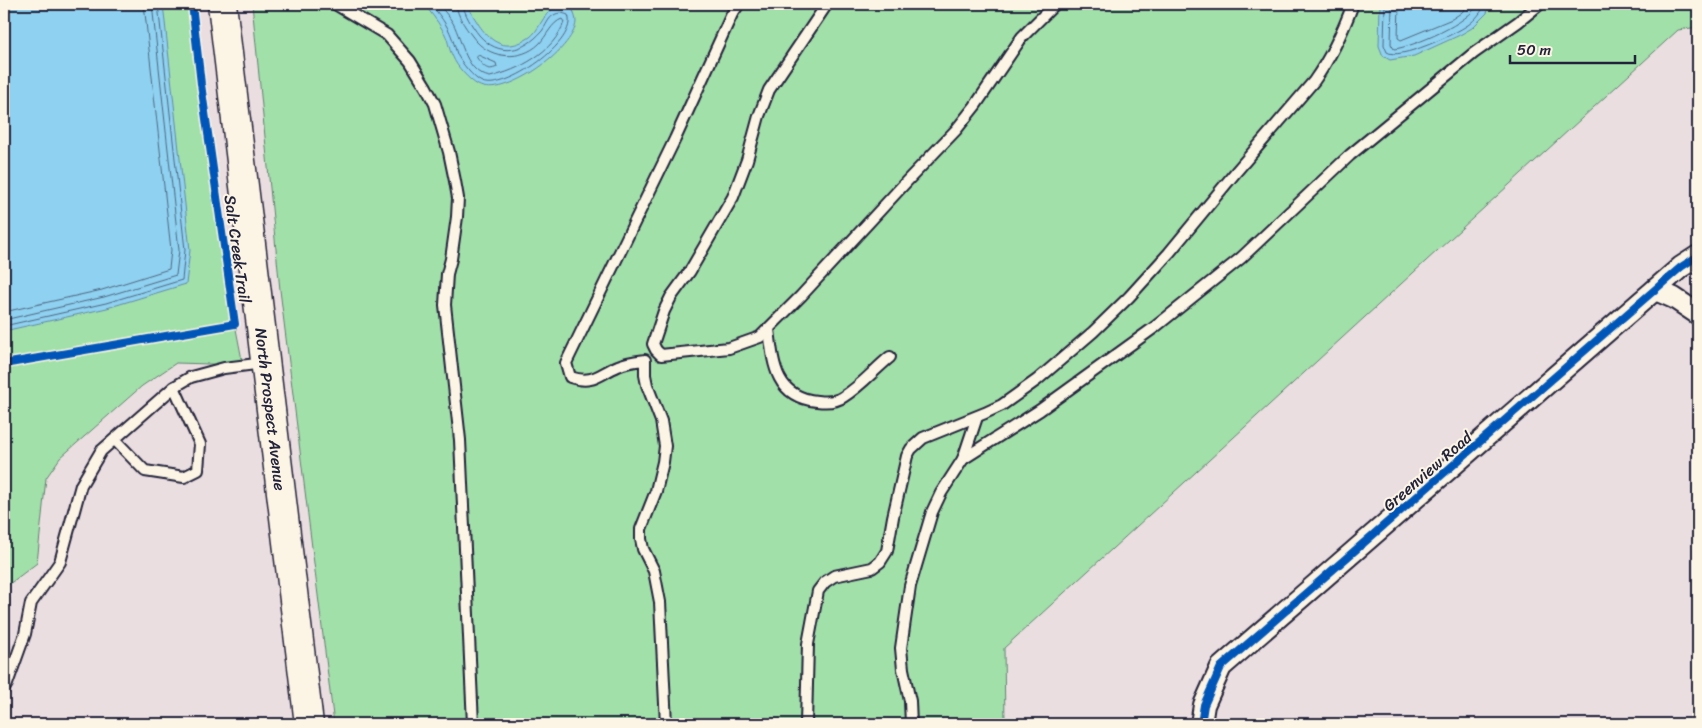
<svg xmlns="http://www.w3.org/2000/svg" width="1702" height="728" viewBox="0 0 1702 728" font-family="Sriracha,sans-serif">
	<rect width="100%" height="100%" fill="#ebdee0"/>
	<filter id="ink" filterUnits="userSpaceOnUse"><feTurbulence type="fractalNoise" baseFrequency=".02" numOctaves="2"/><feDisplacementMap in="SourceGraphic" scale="10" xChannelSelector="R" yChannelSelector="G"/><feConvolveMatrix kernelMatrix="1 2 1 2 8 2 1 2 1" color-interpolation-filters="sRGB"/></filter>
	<g filter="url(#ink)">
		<g fill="#a1e0a9" stroke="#628172">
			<path d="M 4,4 L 194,4 L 235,324 L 243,365 L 176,363 L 142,386 L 60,458 L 46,478 L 37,563 L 4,588 Z"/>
			<path d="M 252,4 L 1698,4 L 1698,27 L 1678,30 L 1004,648 L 1005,724 L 334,724 L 280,290 Z"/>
		</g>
		<g fill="#8fd1f0" stroke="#638ba8">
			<path d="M 4,4 L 163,4 L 190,250 L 186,284 L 107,308 L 4,331 Z"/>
			<path d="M 424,4 L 467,4 C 480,29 497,60 530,37 C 538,31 541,20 548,13 C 555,5 565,8 573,10 C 574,14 576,18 576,22 C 574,50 504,100 478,85 C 470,81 456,66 453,57 C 448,48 449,39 442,29 C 437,20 430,12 424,4 Z"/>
			<path d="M 1380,4 L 1490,4 L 1487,13 L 1472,28 L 1460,35 L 1414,56 L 1390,60 L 1383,56 L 1379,46 Z"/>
		</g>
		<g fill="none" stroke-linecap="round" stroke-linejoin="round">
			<g stroke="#4e6883" stroke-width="1">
				<path d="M 431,4 C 436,11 442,18 446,25 C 452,35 454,44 457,54 C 460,61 474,79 482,82 C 506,92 579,41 568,15 C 563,13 559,12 554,15 C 548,18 546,26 542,31 C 524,52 499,58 479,35 C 472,26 464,14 463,4"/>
				<path d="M 438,4 C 443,10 449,16 453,23 C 463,42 465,72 490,77 C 519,70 554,52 564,22 L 562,19 C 552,22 546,37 539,44 C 521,61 492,59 476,41 C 468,31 457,17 456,4"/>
				<path d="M 1385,4 L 1384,45 L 1387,52 C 1399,61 1455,34 1468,25 C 1475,20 1482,12 1485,4"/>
				<path d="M 1392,4 L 1391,44 L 1394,49 C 1413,47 1471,22 1478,4"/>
				<path d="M 1399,4 L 1398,38 L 1401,40 L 1452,19 L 1461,13 L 1470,4"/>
				<path d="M 478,55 L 496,63 L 497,67 C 487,72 483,66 477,58 Z"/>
				<path d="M 4,312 L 102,290 L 169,269 L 171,250 L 144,4"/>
				<path d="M 4,320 L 104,297 L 176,275 L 179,250 L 152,4"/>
				<path d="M 4,326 L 106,303 L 182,280 L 185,250 L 158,4"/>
			</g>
			<g stroke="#22223b" stroke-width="14">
				<g id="service">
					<path d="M 335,4 L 387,35 L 410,61 L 426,87 L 435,104 L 449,152 L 455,181 L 458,198 L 457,217 L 451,259 L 447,274 L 445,305 L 460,440 L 473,724"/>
					<path d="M 827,4 L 769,90 L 759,116 L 747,160 L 733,197 L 690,271 L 671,297 L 664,311 L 653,344 L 656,350 L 661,355 L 729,348 L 760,337 L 801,296 L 907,181 L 956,130 L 975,106 L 1022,37 L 1055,4"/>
					<path d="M 769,329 C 773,363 775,397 817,401 C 825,402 836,402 843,397 C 861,386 874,370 890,357"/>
					<path d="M 115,440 L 145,471 L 184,477 L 198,470 L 200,444 L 174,387"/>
					<path d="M 963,459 L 977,417"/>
					<path d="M 4,689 L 7,684 L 25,634 L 31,603 L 60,562 L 81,485 L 101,451 L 174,387 L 191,377 L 224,368 L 264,363"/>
					<path d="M 666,724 L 660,602 L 654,571 L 643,549 L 641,539 L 641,529 L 656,491 L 663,462 L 665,446 L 661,421 L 647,385 L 645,375 L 645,360 C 636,361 626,362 618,366 C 599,374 593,385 570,377 L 566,363 L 675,139 L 732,14 L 739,4"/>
					<path d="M 806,724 L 808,644 L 818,591 L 825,582 L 834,576 L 872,568 L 880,562 L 887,551 L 893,517 L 907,456 L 911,449 L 923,438 L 985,413 L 1002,405 L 1037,380 L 1093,332 L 1129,297 L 1169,253 L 1235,173 L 1314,81 C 1331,57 1343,31 1353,4"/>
					<path d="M 911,724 L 910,701 L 903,669 L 901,648 L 910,586 L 932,512 L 941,493 L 963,459 L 1040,410 L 1155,327 L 1241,258 L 1350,155 L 1474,53 L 1518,22 L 1540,4"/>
				</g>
			</g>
			<g stroke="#22223b" stroke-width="24">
				<g id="minor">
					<path d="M 1656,290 L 1674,298 L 1698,314"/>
					<path d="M 1201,724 L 1204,705 L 1221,667 L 1681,267 L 1698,256"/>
				</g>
			</g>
			<g stroke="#22223b" stroke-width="31">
				<g id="secondary">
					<path id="s1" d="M 222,4 L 309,724"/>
				</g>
			</g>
			<use href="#service" stroke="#fcf5e5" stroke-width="10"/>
			<use href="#minor" stroke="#fcf5e5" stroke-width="20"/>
			<use href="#secondary" stroke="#fcf5e5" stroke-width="28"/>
			<g stroke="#fcf5e5" stroke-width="11">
				<g id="cycleway">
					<path d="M 4,364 L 235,324 L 201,84 L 192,4"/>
					<path d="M 1201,724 L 1204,705 L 1221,667 L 1681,267 L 1698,256"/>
				</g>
			</g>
			<use href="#cycleway" stroke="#0057b8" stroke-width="8"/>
		</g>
	</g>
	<g text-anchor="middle" stroke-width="4" stroke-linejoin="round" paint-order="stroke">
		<g font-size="16" fill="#22223b" stroke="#fcf5e5">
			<text transform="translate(238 249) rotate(82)" y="6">Salt Creek Trail</text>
			<text dy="6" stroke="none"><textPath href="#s1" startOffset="408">North Prospect Avenue</textPath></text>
			<text transform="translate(1427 471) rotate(-41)" y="6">Greenview Road</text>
		</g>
	</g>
	<rect width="1702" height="728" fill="none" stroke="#fcf5e5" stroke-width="20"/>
	<rect x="10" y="10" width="1682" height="708" fill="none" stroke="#22223b" stroke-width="2" filter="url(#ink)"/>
	<path d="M1510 55v8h125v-8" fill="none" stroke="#22223b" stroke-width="2.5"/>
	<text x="1517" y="55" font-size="15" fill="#22223b" stroke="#fcf5e5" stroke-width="4" paint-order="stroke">50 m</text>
</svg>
